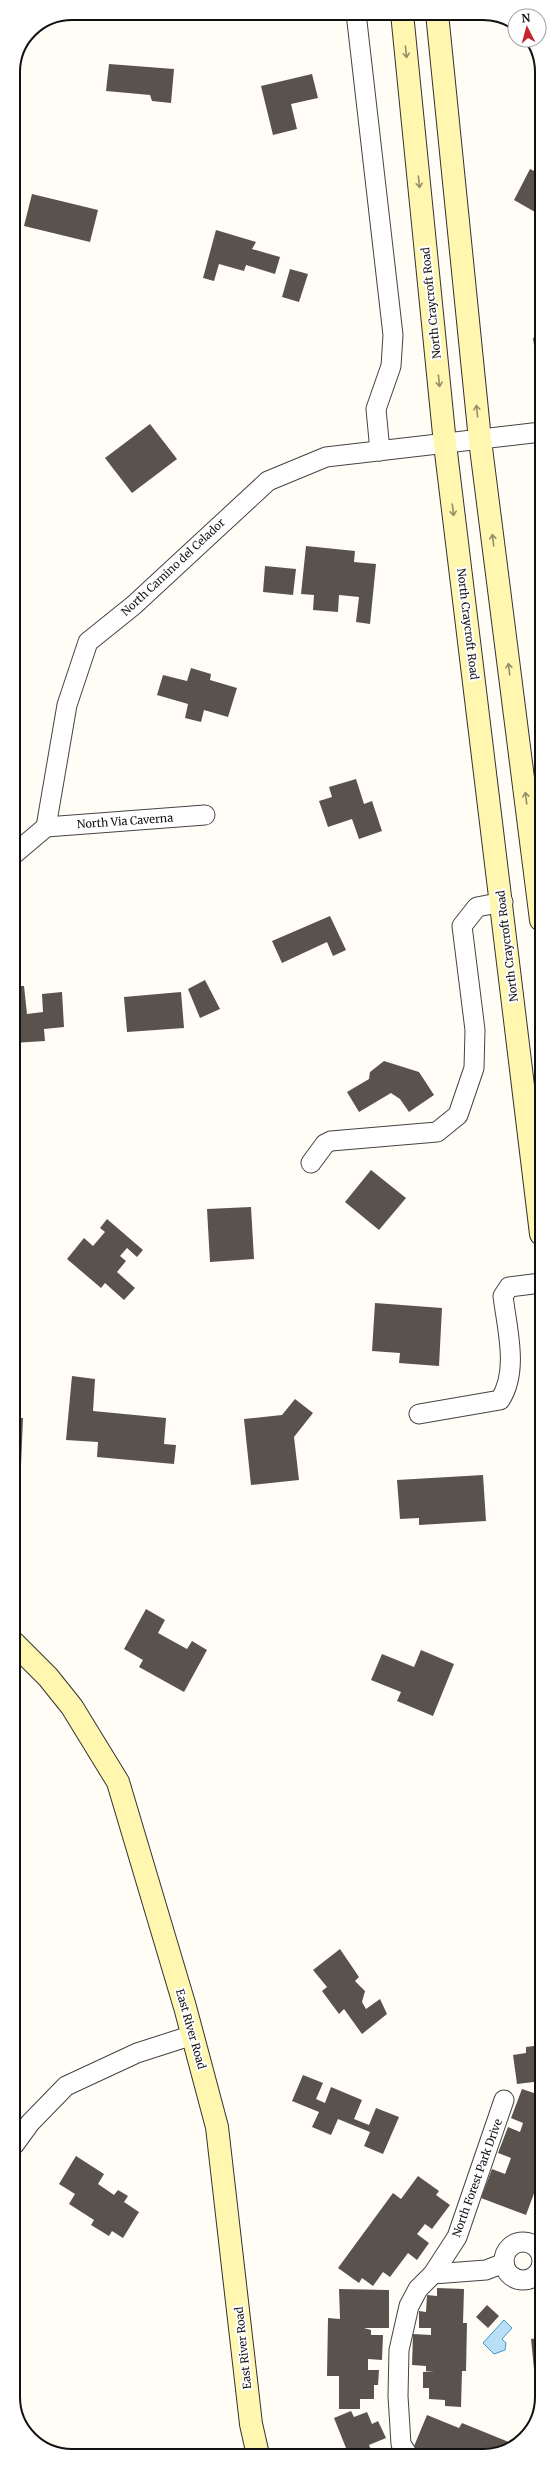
<svg xmlns="http://www.w3.org/2000/svg" width="555" height="2469" viewBox="0 0 555 2469" font-family="Merriweather,serif">
	<rect width="100%" height="100%" fill="#fffdf5"/>
	<path fill="#b9e0f7" stroke="#3f96cf" d="M 504,2320 L 512,2328 L 502,2339 L 506,2343 L 505,2350 L 494,2354 L 483,2343 Z"/>
	<g fill="#5a524d">
		<path d="M 109,64 L 174,69 L 171,103 L 152,101 L 150,95 L 106,91 Z"/>
		<path d="M 312,74 L 318,98 L 291,104 L 297,129 L 273,135 L 261,86 Z"/>
		<path d="M 530,169 L 541,174 L 541,198 L 535,212 L 514,200 Z"/>
		<path d="M 32,194 L 98,210 L 90,242 L 24,226 Z"/>
		<path d="M 216,230 L 256,242 L 252,249 L 280,257 L 275,274 L 246,265 L 244,271 L 219,264 L 214,281 L 203,278 Z"/>
		<path d="M 290,269 L 308,274 L 299,302 L 282,297 Z"/>
		<path d="M 541,320 L 541,366 L 537,367 L 533,338 L 540,336 L 538,321 Z"/>
		<path d="M 150,424 L 177,459 L 132,493 L 105,458 Z"/>
		<path d="M 306,546 L 355,551 L 354,562 L 376,564 L 370,624 L 356,622 L 359,597 L 339,595 L 338,612 L 313,610 L 314,595 L 301,594 Z"/>
		<path d="M 265,566 L 296,569 L 293,595 L 263,592 Z"/>
		<path d="M 191,668 L 211,674 L 210,680 L 237,688 L 228,717 L 204,710 L 201,722 L 185,718 L 188,704 L 157,695 L 163,675 L 187,681 Z"/>
		<path d="M 356,779 L 364,804 L 372,801 L 382,831 L 359,839 L 352,819 L 328,827 L 319,801 L 332,797 L 329,787 Z"/>
		<path d="M 330,916 L 346,950 L 333,956 L 327,942 L 282,963 L 272,941 Z"/>
		<path d="M 205,980 L 220,1009 L 200,1018 L 188,989 Z"/>
		<path d="M 13,986 L 24,986 L 27,1014 L 43,1012 L 42,994 L 62,992 L 64,1027 L 44,1029 L 45,1041 L 13,1043 Z"/>
		<path d="M 181,992 L 184,1028 L 127,1032 L 124,997 Z"/>
		<path d="M 384,1061 L 419,1072 L 434,1095 L 409,1112 L 400,1099 L 391,1093 L 359,1112 L 347,1092 L 369,1079 L 370,1072 Z"/>
		<path d="M 371,1170 L 406,1198 L 379,1230 L 345,1202 Z"/>
		<path d="M 251,1207 L 254,1259 L 210,1262 L 207,1209 Z"/>
		<path d="M 107,1219 L 143,1250 L 137,1257 L 127,1248 L 120,1256 L 126,1261 L 117,1272 L 135,1288 L 124,1300 L 105,1283 L 101,1288 L 67,1259 L 84,1238 L 93,1246 L 105,1232 L 100,1228 Z"/>
		<path d="M 375,1303 L 442,1308 L 439,1366 L 399,1363 L 400,1353 L 372,1351 Z"/>
		<path d="M 72,1376 L 95,1379 L 93,1411 L 166,1418 L 164,1444 L 176,1445 L 174,1464 L 97,1457 L 98,1442 L 66,1440 Z"/>
		<path d="M 295,1399 L 313,1413 L 294,1437 L 299,1480 L 251,1485 L 244,1419 L 282,1415 Z"/>
		<path d="M 14,1418 L 23,1418 L 21,1465 L 14,1465 Z"/>
		<path d="M 483,1475 L 486,1521 L 419,1525 L 419,1518 L 400,1519 L 397,1480 Z"/>
		<path d="M 146,1609 L 165,1620 L 158,1633 L 187,1649 L 192,1641 L 207,1650 L 184,1692 L 139,1667 L 143,1660 L 124,1649 Z"/>
		<path d="M 421,1650 L 454,1664 L 433,1716 L 397,1701 L 401,1692 L 371,1680 L 382,1654 L 414,1667 Z"/>
		<path d="M 14,1857 L 16,1858 L 15,1875 L 14,1875 Z"/>
		<path d="M 14,1901 L 18,1902 L 16,1933 L 14,1933 Z"/>
		<path d="M 340,1949 L 359,1977 L 355,1981 L 365,1991 L 362,2002 L 366,2009 L 380,1999 L 387,2014 L 362,2034 L 344,2009 L 339,2014 L 322,1991 L 327,1987 L 313,1970 Z"/>
		<path d="M 542,2045 L 542,2081 L 517,2084 L 513,2055 L 526,2053 L 526,2047 Z"/>
		<path d="M 303,2075 L 323,2083 L 316,2099 L 325,2103 L 331,2087 L 362,2100 L 354,2119 L 369,2125 L 376,2108 L 399,2117 L 383,2154 L 364,2146 L 370,2132 L 338,2119 L 331,2135 L 312,2127 L 319,2112 L 292,2101 Z"/>
		<path d="M 537,2087 L 542,2089 L 542,2172 L 526,2215 L 481,2198 L 492,2169 L 505,2174 L 511,2158 L 498,2153 L 508,2127 L 520,2132 L 523,2123 L 511,2118 L 522,2089 L 534,2093 Z"/>
		<path d="M 76,2156 L 104,2174 L 98,2184 L 114,2195 L 118,2190 L 128,2196 L 124,2202 L 139,2212 L 123,2238 L 112,2231 L 109,2236 L 91,2225 L 94,2220 L 69,2204 L 75,2194 L 59,2184 Z"/>
		<path d="M 418,2176 L 439,2191 L 436,2195 L 450,2205 L 432,2229 L 425,2224 L 417,2234 L 429,2243 L 417,2260 L 408,2253 L 390,2277 L 383,2272 L 373,2286 L 362,2278 L 359,2283 L 338,2268 L 393,2193 L 401,2199 Z"/>
		<path d="M 437,2288 L 464,2289 L 463,2323 L 467,2323 L 466,2371 L 462,2371 L 461,2407 L 445,2406 L 445,2400 L 429,2399 L 429,2388 L 423,2388 L 423,2372 L 434,2371 L 426,2371 L 426,2366 L 412,2365 L 413,2334 L 431,2335 L 431,2328 L 419,2328 L 419,2311 L 426,2312 L 427,2295 L 437,2296 Z"/>
		<path d="M 339,2289 L 389,2290 L 389,2328 L 364,2328 L 371,2330 L 371,2335 L 383,2335 L 382,2360 L 368,2359 L 368,2370 L 379,2370 L 378,2385 L 374,2385 L 374,2399 L 360,2399 L 360,2409 L 339,2409 L 339,2376 L 327,2376 L 328,2318 L 340,2319 Z"/>
		<path d="M 536,2304 L 542,2304 L 542,2398 L 538,2409 L 531,2339 L 539,2338 Z"/>
		<path d="M 487,2305 L 499,2316 L 488,2328 L 476,2317 Z"/>
		<path d="M 351,2411 L 354,2417 L 367,2412 L 372,2424 L 378,2421 L 386,2438 L 369,2445 L 371,2450 L 374,2448 L 377,2455 L 343,2455 L 348,2453 L 334,2418 Z"/>
		<path d="M 427,2415 L 459,2428 L 462,2423 L 514,2444 L 495,2455 L 422,2455 L 412,2451 Z"/>
		<path d="M 391,2450 L 394,2455 L 379,2455 Z"/>
	</g>
	<g fill="none" stroke-linecap="round" stroke-linejoin="round">
		<g stroke="#444" stroke-width="21">
			<g id="street">
				<path d="M 356,13 L 393,335 L 391,366 L 376,409 L 380,451"/>
				<path d="M 46,827 L 205,815"/>
				<path d="M 13,855 L 46,827 L 67,705 L 88,642 L 134,605 L 268,481 L 326,457 L 541,432"/>
				<path d="M 311,1163 L 325,1144 L 331,1141 L 437,1132 L 458,1115 L 474,1068 L 475,1030 L 462,926 L 477,907 L 503,902"/>
				<path d="M 419,1414 L 500,1400 C 519,1371 507,1329 503,1296 L 509,1287 L 541,1283"/>
				<path d="M 14,2145 L 30,2123 L 66,2086 L 137,2053 L 193,2035"/>
				<circle cx="523" cy="2261" r="19"/>
				<path d="M 433,2274 L 486,2270 L 504,2263"/>
				<path d="M 408,2455 L 401,2444 L 398,2396 L 399,2350 L 409,2306 L 418,2289 L 433,2274 L 457,2237 L 504,2100"/>
			</g>
		</g>
		<g stroke="#333" stroke-width="24">
			<g id="secondary">
				<path d="M 402,13 L 445,444 L 541,1234"/>
				<path d="M 437,13 L 480,440 L 541,920"/>
				<path d="M 14,1643 L 48,1677 L 72,1707 L 118,1782 L 185,2007 L 217,2127 L 251,2424 L 258,2455"/>
			</g>
		</g>
		<use href="#street" stroke="#fff" stroke-width="19"/>
		<use href="#secondary" stroke="#fff6b0" stroke-width="22"/>
	</g>
	<defs><path id="oneway-shaft" d="M-6 0H5M1.5-3L5.5 0L1.5 3" fill="none" stroke-width="1.6" stroke-linecap="round" stroke-linejoin="round"/></defs>
	<g stroke="#948f68">
		<use href="#oneway-shaft" transform="translate(406 52) rotate(84)"/>
		<use href="#oneway-shaft" transform="translate(419 182) rotate(84)"/>
		<use href="#oneway-shaft" transform="translate(439 381) rotate(84)"/>
		<use href="#oneway-shaft" transform="translate(477 411) rotate(-96)"/>
		<use href="#oneway-shaft" transform="translate(453 510) rotate(83)"/>
		<use href="#oneway-shaft" transform="translate(493 540) rotate(-97)"/>
		<use href="#oneway-shaft" transform="translate(509 669) rotate(-97)"/>
		<use href="#oneway-shaft" transform="translate(526 798) rotate(-97)"/>
	</g>
	<g text-anchor="middle" stroke-width="4" stroke-linejoin="round" paint-order="stroke">
		<g font-size="11" fill="#111" stroke="#fff">
			<text transform="translate(431 303) rotate(-96)" y="4">North Craycroft Road</text>
			<text transform="translate(173 567) rotate(-43)" y="4">North Camino del Celador</text>
			<text transform="translate(468 624) rotate(83)" y="4">North Craycroft Road</text>
			<text transform="translate(125 821) rotate(-4)" y="4">North Via Caverna</text>
			<text transform="translate(507 946) rotate(-97)" y="4">North Craycroft Road</text>
			<text transform="translate(191 2029) rotate(74)" y="4">East River Road</text>
			<text transform="translate(477 2178) rotate(-70)" y="4">North Forest Park Drive</text>
			<text transform="translate(243 2348) rotate(-96)" y="4">East River Road</text>
		</g>
	</g>
	<path d="M0 0H555V2469H0ZM72 20H483A52 52 0 0 1 535 72V2397A52 52 0 0 1 483 2449H72A52 52 0 0 1 20 2397V72A52 52 0 0 1 72 20Z" fill="#fff" fill-rule="evenodd"/>
	<path fill="none" stroke="#111" stroke-width="2" d="M72 20H483A52 52 0 0 1 535 72V2397A52 52 0 0 1 483 2449H72A52 52 0 0 1 20 2397V72A52 52 0 0 1 72 20Z"/>
	<g transform="translate(527 28) rotate(354)"><circle r="19" fill="#ffffff" stroke="#a0a0a0"/>
	<path d="M0-3L7 15L0 10L-7 15Z" fill="#c4262e"/>
	<text y="-6" font-size="11" font-weight="bold" text-anchor="middle" fill="#111111">N</text>
	</g>
</svg>
